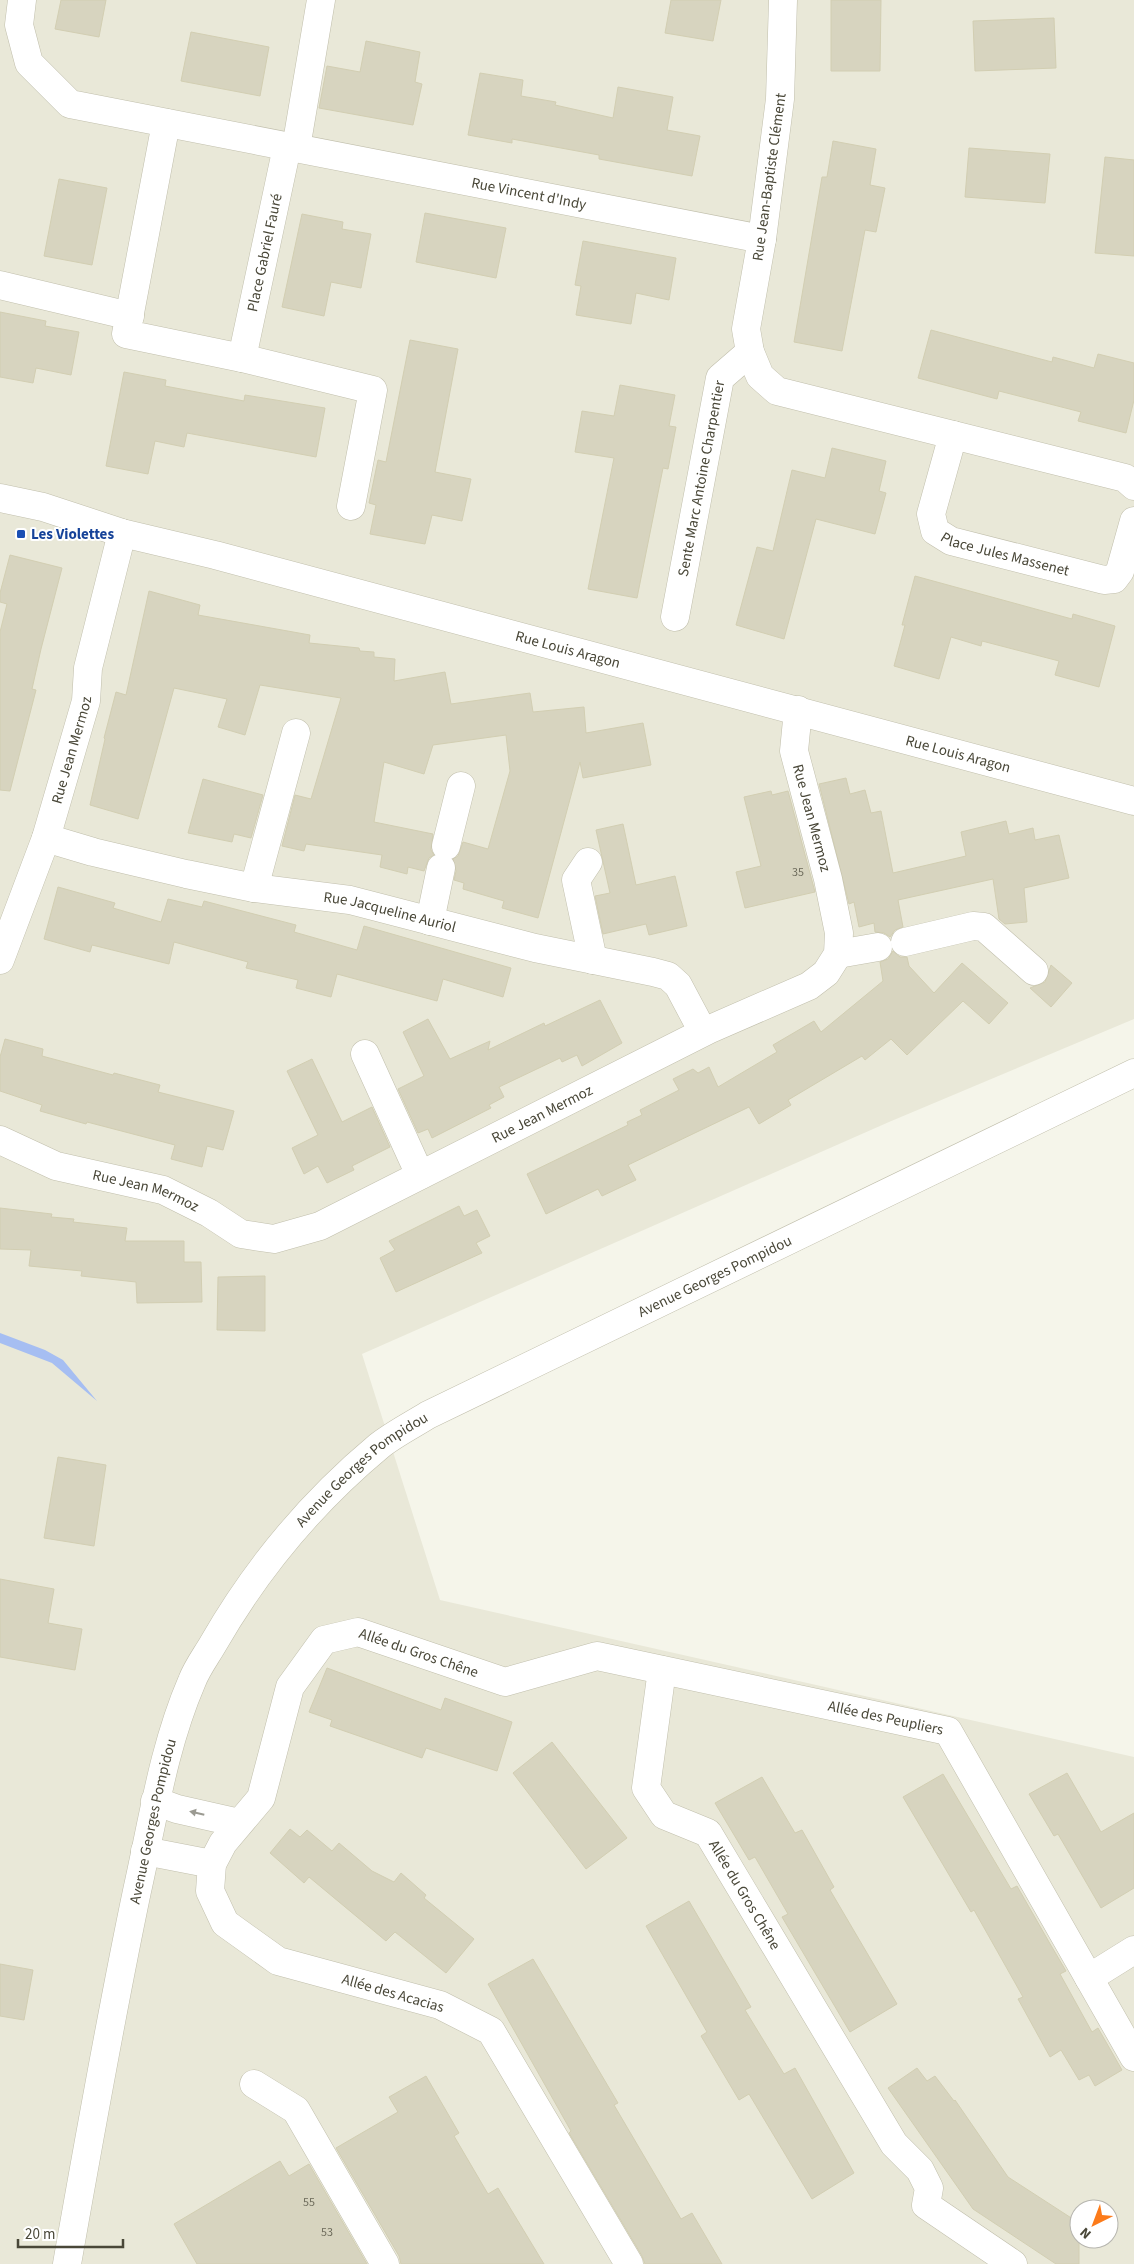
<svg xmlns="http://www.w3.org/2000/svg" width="1134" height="2264" viewBox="0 0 1134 2264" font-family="'Source Sans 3',sans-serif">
	<rect width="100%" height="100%" fill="#f5f5ea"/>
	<path fill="#e9e8d8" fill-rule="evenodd" d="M 0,0 L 1134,0 L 1134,1019 L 889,1122 L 362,1354 L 440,1600 L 1134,1757 L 1134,2264 L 0,2264 ZM 1079,2209 L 1109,2209 L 1109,2239 L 1079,2239 Z"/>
	<path fill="#a6bef2" d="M 0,1333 L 45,1350 L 63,1360 L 97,1401 L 52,1363 L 0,1343 Z"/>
	<g fill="#d7d4bf" stroke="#d2ceb2">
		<path d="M 61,0 L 106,0 L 99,37 L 55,29 Z"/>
		<path d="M 671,0 L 721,0 L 713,41 L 665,33 Z"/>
		<path d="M 831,0 L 881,0 L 880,71 L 831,71 Z"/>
		<path d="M 1054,18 L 1056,68 L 975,71 L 973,21 Z"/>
		<path d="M 191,32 L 269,47 L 260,96 L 181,81 Z"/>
		<path d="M 366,41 L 420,52 L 415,82 L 422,84 L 413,125 L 319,108 L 327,66 L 360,72 Z"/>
		<path d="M 480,73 L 523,80 L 521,96 L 556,102 L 555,105 L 613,118 L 618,87 L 673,97 L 667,130 L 700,136 L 692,176 L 599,159 L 599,155 L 512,139 L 512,143 L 468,135 Z"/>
		<path d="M 833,141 L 876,149 L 870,185 L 885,188 L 876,232 L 865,230 L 842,351 L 794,342 L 822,177 L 827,177 Z"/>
		<path d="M 969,148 L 1050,154 L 1045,203 L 965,197 Z"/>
		<path d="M 1105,157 L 1134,160 L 1134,256 L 1095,253 Z"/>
		<path d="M 59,179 L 107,188 L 92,265 L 44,256 Z"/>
		<path d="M 425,213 L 506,228 L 496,278 L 416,262 Z"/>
		<path d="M 302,214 L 343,222 L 342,229 L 371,234 L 361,288 L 331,282 L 324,316 L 282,307 Z"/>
		<path d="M 583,241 L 676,258 L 669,300 L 636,293 L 631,324 L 576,315 L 581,286 L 575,285 Z"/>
		<path d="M 0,312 L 46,321 L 45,326 L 79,332 L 71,375 L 36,368 L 33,383 L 0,377 Z"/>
		<path d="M 931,330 L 1052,362 L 1053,357 L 1094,368 L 1098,354 L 1134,363 L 1134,400 L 1126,433 L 1078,421 L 1081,412 L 999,391 L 997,399 L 918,378 Z"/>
		<path d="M 410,340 L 458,349 L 435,472 L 471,479 L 462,521 L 432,515 L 425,544 L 370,534 L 376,505 L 369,503 L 378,460 L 386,462 Z"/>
		<path d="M 124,372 L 166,380 L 165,386 L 244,401 L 245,395 L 325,408 L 316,457 L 187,433 L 184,447 L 155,441 L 148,474 L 106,466 Z"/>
		<path d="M 620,385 L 675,395 L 669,426 L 676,427 L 668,469 L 663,468 L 637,598 L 588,589 L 614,458 L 575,452 L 582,411 L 614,416 Z"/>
		<path d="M 832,448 L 886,461 L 879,491 L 886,493 L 875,534 L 816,519 L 784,639 L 736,625 L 757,547 L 773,551 L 792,470 L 825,478 Z"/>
		<path d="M 10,555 L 62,568 L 41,649 L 32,689 L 36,690 L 10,791 L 0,790 L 0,632 L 7,604 L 0,602 L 0,593 Z"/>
		<path d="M 915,576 L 1072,619 L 1073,614 L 1115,626 L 1099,687 L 1055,675 L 1059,661 L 982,641 L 981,646 L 951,637 L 939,679 L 894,666 L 905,625 L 902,625 Z"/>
		<path d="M 149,591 L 200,605 L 198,615 L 310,635 L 309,643 L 359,648 L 360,651 L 374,652 L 374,657 L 395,659 L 394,681 L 445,672 L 451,704 L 530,693 L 533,712 L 584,707 L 586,733 L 643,723 L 651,765 L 583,778 L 580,762 L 538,918 L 502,908 L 504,901 L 463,889 L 464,883 L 454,880 L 456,871 L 453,859 L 458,856 L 463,842 L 488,849 L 510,771 L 506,735 L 433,745 L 424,774 L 384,762 L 374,822 L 433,834 L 431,850 L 434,855 L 429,858 L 424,871 L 408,867 L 407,874 L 380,867 L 382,855 L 306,844 L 304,851 L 282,846 L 295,795 L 311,799 L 341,698 L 260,685 L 245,735 L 218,727 L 227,699 L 174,688 L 138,819 L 90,805 L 105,739 L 104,738 L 116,692 L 126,695 Z"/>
		<path d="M 846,778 L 850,794 L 865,790 L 871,813 L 881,811 L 893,873 L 966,856 L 961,832 L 1006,821 L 1009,834 L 1033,828 L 1035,840 L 1059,835 L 1069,878 L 1024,888 L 1027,922 L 1005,924 L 999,919 L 993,879 L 898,900 L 903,927 L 895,930 L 890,937 L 884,933 L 875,932 L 874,923 L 859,927 L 854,902 L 849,904 L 819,784 Z"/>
		<path d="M 203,779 L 263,795 L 251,838 L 234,834 L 232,842 L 188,833 Z"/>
		<path d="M 771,791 L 772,795 L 788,791 L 815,892 L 745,908 L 736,872 L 761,866 L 744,797 Z"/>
		<path d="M 623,824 L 636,885 L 675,876 L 687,926 L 649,935 L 646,924 L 603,934 L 595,896 L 610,893 L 596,830 Z"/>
		<path d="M 58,887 L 115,903 L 113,908 L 161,922 L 168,899 L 202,907 L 204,901 L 296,925 L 294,932 L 357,950 L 364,926 L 511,968 L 503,997 L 443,979 L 437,1001 L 337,974 L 331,997 L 296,988 L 298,980 L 246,968 L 248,962 L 174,942 L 169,964 L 92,945 L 90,952 L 44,939 Z"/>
		<path d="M 893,951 L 900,957 L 907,957 L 909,966 L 934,993 L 962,963 L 1008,1003 L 989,1024 L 963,1001 L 907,1055 L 891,1039 L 865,1060 L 862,1056 L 788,1100 L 791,1105 L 759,1124 L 749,1107 L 628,1165 L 636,1180 L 602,1196 L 598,1189 L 546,1214 L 527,1174 L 628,1125 L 627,1122 L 642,1115 L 640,1110 L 679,1090 L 673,1079 L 693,1069 L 698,1073 L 709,1067 L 718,1087 L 777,1052 L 773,1045 L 814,1021 L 821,1032 L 883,981 L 880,962 L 888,959 Z"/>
		<path d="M 1051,965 L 1072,983 L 1051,1007 L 1030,988 L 1045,982 Z"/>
		<path d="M 600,1000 L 622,1043 L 582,1066 L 577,1055 L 562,1062 L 560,1058 L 499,1087 L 504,1097 L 489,1105 L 491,1108 L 432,1138 L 428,1129 L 418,1133 L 398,1089 L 424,1076 L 403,1032 L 428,1019 L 450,1059 L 490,1041 L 488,1050 L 544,1023 L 545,1026 Z"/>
		<path d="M 5,1039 L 43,1049 L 42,1056 L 113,1075 L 114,1073 L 160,1085 L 158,1092 L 234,1111 L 223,1150 L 207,1146 L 202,1167 L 171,1159 L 175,1145 L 87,1122 L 86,1124 L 40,1111 L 42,1105 L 0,1091 L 0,1057 Z"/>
		<path d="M 312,1059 L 342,1122 L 372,1107 L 390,1147 L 352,1166 L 354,1170 L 327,1183 L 318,1166 L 304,1174 L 292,1148 L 318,1135 L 287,1071 Z"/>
		<path d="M 459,1206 L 464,1216 L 477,1210 L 490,1236 L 476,1243 L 482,1253 L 396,1292 L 380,1258 L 395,1250 L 389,1241 Z"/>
		<path d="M 0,1208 L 52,1214 L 51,1217 L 74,1219 L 73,1222 L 127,1228 L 125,1241 L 184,1241 L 184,1262 L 201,1262 L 202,1302 L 137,1303 L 136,1282 L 81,1276 L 82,1271 L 29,1266 L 31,1250 L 0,1249 Z"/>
		<path d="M 265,1276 L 265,1331 L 217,1330 L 218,1277 Z"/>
		<path d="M 58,1457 L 106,1465 L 94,1546 L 44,1538 Z"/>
		<path d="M 0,1579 L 54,1589 L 48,1623 L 82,1629 L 75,1670 L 0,1657 Z"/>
		<path d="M 327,1668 L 441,1710 L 445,1698 L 512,1722 L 497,1771 L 426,1748 L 422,1758 L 330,1726 L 332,1720 L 309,1712 Z"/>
		<path d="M 552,1742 L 627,1838 L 586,1869 L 513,1773 Z"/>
		<path d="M 1067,1773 L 1101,1832 L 1134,1813 L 1134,1888 L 1101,1908 L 1058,1834 L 1054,1836 L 1029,1794 Z"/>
		<path d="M 943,1774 L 1011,1889 L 1017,1886 L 1049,1942 L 1066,1971 L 1060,1974 L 1092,2032 L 1098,2028 L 1122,2070 L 1095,2086 L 1089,2075 L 1079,2080 L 1061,2050 L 1050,2057 L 1018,1999 L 1023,1997 L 974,1910 L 971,1912 L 903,1797 Z"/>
		<path d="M 762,1777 L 795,1833 L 802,1830 L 834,1887 L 830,1890 L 897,2004 L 850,2032 L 782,1917 L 788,1914 L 755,1857 L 749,1860 L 715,1803 Z"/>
		<path d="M 290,1829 L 300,1837 L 307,1830 L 332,1851 L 339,1843 L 372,1871 L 394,1882 L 401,1873 L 426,1895 L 424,1898 L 474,1939 L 446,1973 L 395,1932 L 386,1941 L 309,1877 L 304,1883 L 270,1853 Z"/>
		<path d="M 689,1901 L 751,2007 L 745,2010 L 784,2074 L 795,2068 L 854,2173 L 812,2199 L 749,2094 L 739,2100 L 701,2036 L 707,2032 L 646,1926 Z"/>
		<path d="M 533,1959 L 618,2103 L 614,2105 L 681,2219 L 692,2213 L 722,2264 L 645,2264 L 642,2256 L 569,2133 L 571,2131 L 488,1984 Z"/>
		<path d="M 0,1964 L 33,1970 L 24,2020 L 0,2016 Z"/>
		<path d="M 917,2068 L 927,2081 L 935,2076 L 954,2101 L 955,2100 L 1008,2177 L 1079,2223 L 1079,2264 L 1056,2264 L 973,2209 L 888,2088 Z"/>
		<path d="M 426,2076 L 459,2133 L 454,2136 L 488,2194 L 498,2188 L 544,2264 L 401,2264 L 399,2256 L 336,2148 L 398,2112 L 389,2097 Z"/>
		<path d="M 280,2161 L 289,2176 L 309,2164 L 367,2264 L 197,2264 L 174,2224 Z"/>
	</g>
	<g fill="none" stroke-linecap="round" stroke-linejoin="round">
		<g stroke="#c1bfac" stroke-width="29">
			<g id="minor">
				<path id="s1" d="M 22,0 L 19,25 L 29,63 L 70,104 L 762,239"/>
				<path d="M 783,0 L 780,99 L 762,239 L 746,329 L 750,352 L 760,376 L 777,391 L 1125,478 L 1134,486"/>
				<path id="s2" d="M 166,123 L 126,334 L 242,358 L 287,147"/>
				<path d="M 296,148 L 321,0"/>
				<path d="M 0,285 L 130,316"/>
				<path d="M 242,358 L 373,390 L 351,506"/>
				<path id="s3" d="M 953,435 L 931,514 L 935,531 L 951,541 L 1104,580 L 1114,579 L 1120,571 L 1134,521"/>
				<path id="s4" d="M 0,498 L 43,507 L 122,533 L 215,555 L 1134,801"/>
				<path id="s5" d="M 675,617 L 720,378 L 750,352"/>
				<path id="s6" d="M 46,838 L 93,852 L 186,874 L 254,888 L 350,900 L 535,948 L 653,972 L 668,976 L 678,985 L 703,1032"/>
				<path d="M 446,846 L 461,786"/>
				<path d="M 588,862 L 576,880 L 593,960"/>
				<path d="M 254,888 L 296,733"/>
				<path d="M 430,921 L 441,868"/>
				<path d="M 905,942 L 973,926 L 984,927 L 1034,971"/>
				<path d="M 838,954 L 878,947"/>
				<path id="s7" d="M 0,960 L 46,838 L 86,701 L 88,668 L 122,533"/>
				<path d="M 365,1054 L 420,1175"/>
				<path id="s8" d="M 0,1140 L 56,1166 L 163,1190 L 209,1213 L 241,1234 L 274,1239 L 320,1226 L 708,1030 L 809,986 L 826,973 L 838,954 L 839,933 L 828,879 L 794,751 L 798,710"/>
				<path id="s9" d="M 662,1670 L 646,1788 L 664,1815 L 708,1833 L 894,2144 L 920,2170 L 929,2188 L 926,2205 L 1013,2264"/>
				<path d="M 155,1801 L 177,1809 L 239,1823"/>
				<path d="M 145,1851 L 212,1864"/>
				<path d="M 1089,1978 L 1134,1950"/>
				<path d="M 254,2084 L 296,2110 L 385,2264"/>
				<path id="s10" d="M 67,2264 C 89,2139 111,2015 137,1891 C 153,1820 163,1748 192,1681 C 197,1668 206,1656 213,1644 C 256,1569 313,1501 379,1446 C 394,1434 412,1425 428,1415 L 1134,1073"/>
				<path id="s11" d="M 629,2264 L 491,2031 L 440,2005 L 278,1961 L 225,1923 L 210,1891 L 212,1864 L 223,1843 L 261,1798 L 290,1687 L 324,1640 L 358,1632 L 505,1682 L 597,1656 L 948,1731 L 1134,2057"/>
			</g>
		</g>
		<use href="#minor" stroke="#fff" stroke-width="28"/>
	</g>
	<defs><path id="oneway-solid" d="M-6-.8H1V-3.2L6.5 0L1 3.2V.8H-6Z" transform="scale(1.25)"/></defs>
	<use fill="#9b9a92" href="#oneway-solid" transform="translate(197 1813) rotate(-167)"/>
	<rect fill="#1a4fb4" stroke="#fff" stroke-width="2" x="16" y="529" width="10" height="10" rx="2.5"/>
	<g text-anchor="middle" stroke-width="4" stroke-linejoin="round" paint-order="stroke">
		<g font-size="12" fill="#6c6a5a">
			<text x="798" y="876">35</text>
			<text x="309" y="2206">55</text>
			<text x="327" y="2236">53</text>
		</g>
		<g font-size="15" fill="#494738" stroke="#fff">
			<text transform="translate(769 177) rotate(-82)" y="5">Rue Jean-Baptiste Clément</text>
			<text dy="5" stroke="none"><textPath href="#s1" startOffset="590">Rue Vincent d'Indy</textPath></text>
			<text dy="5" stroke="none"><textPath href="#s2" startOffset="441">Place Gabriel Fauré</textPath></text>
			<text dy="5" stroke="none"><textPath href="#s5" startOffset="141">Sente Marc Antoine Charpentier</textPath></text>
			<text dy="5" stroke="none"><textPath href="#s3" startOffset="174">Place Jules Massenet</textPath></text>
			<text dy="5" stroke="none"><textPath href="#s4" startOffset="588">Rue Louis Aragon</textPath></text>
			<text dy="5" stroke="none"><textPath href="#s7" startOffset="222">Rue Jean Mermoz</textPath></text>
			<text dy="5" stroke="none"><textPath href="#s4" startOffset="992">Rue Louis Aragon</textPath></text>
			<text transform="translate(812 818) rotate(75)" y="5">Rue Jean Mermoz</text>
			<text dy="5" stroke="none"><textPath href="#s6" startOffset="352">Rue Jacqueline Auriol</textPath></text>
			<text dy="5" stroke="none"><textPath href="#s8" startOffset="591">Rue Jean Mermoz</textPath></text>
			<text dy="5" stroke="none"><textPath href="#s8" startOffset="155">Rue Jean Mermoz</textPath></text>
			<text dy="5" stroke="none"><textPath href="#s10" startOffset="1276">Avenue Georges Pompidou</textPath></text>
			<text dy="5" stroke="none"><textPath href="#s10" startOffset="871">Avenue Georges Pompidou</textPath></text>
			<text dy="5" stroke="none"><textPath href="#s11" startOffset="978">Allée du Gros Chêne</textPath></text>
			<text dy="5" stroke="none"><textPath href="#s11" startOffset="1460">Allée des Peupliers</textPath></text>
			<text dy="5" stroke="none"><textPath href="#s10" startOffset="451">Avenue Georges Pompidou</textPath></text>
			<text dy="5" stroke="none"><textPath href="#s9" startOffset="271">Allée du Gros Chêne</textPath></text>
			<text transform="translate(393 1993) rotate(16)" y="5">Allée des Acacias</text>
		</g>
		<g font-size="15" font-weight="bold" fill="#164399" stroke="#fff" text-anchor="start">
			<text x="31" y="539">Les Violettes</text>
		</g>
	</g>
	<g transform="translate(1094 2224) rotate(222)"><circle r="24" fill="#ffffff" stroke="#b6b5af"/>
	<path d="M0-4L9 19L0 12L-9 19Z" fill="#fc7b1a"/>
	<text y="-8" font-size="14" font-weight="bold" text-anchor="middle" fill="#494738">N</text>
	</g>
	<path d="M18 2239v8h105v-8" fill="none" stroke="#494738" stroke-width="2.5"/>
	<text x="25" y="2239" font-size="15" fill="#494738" stroke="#ffffff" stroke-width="4" paint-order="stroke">20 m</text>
</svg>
